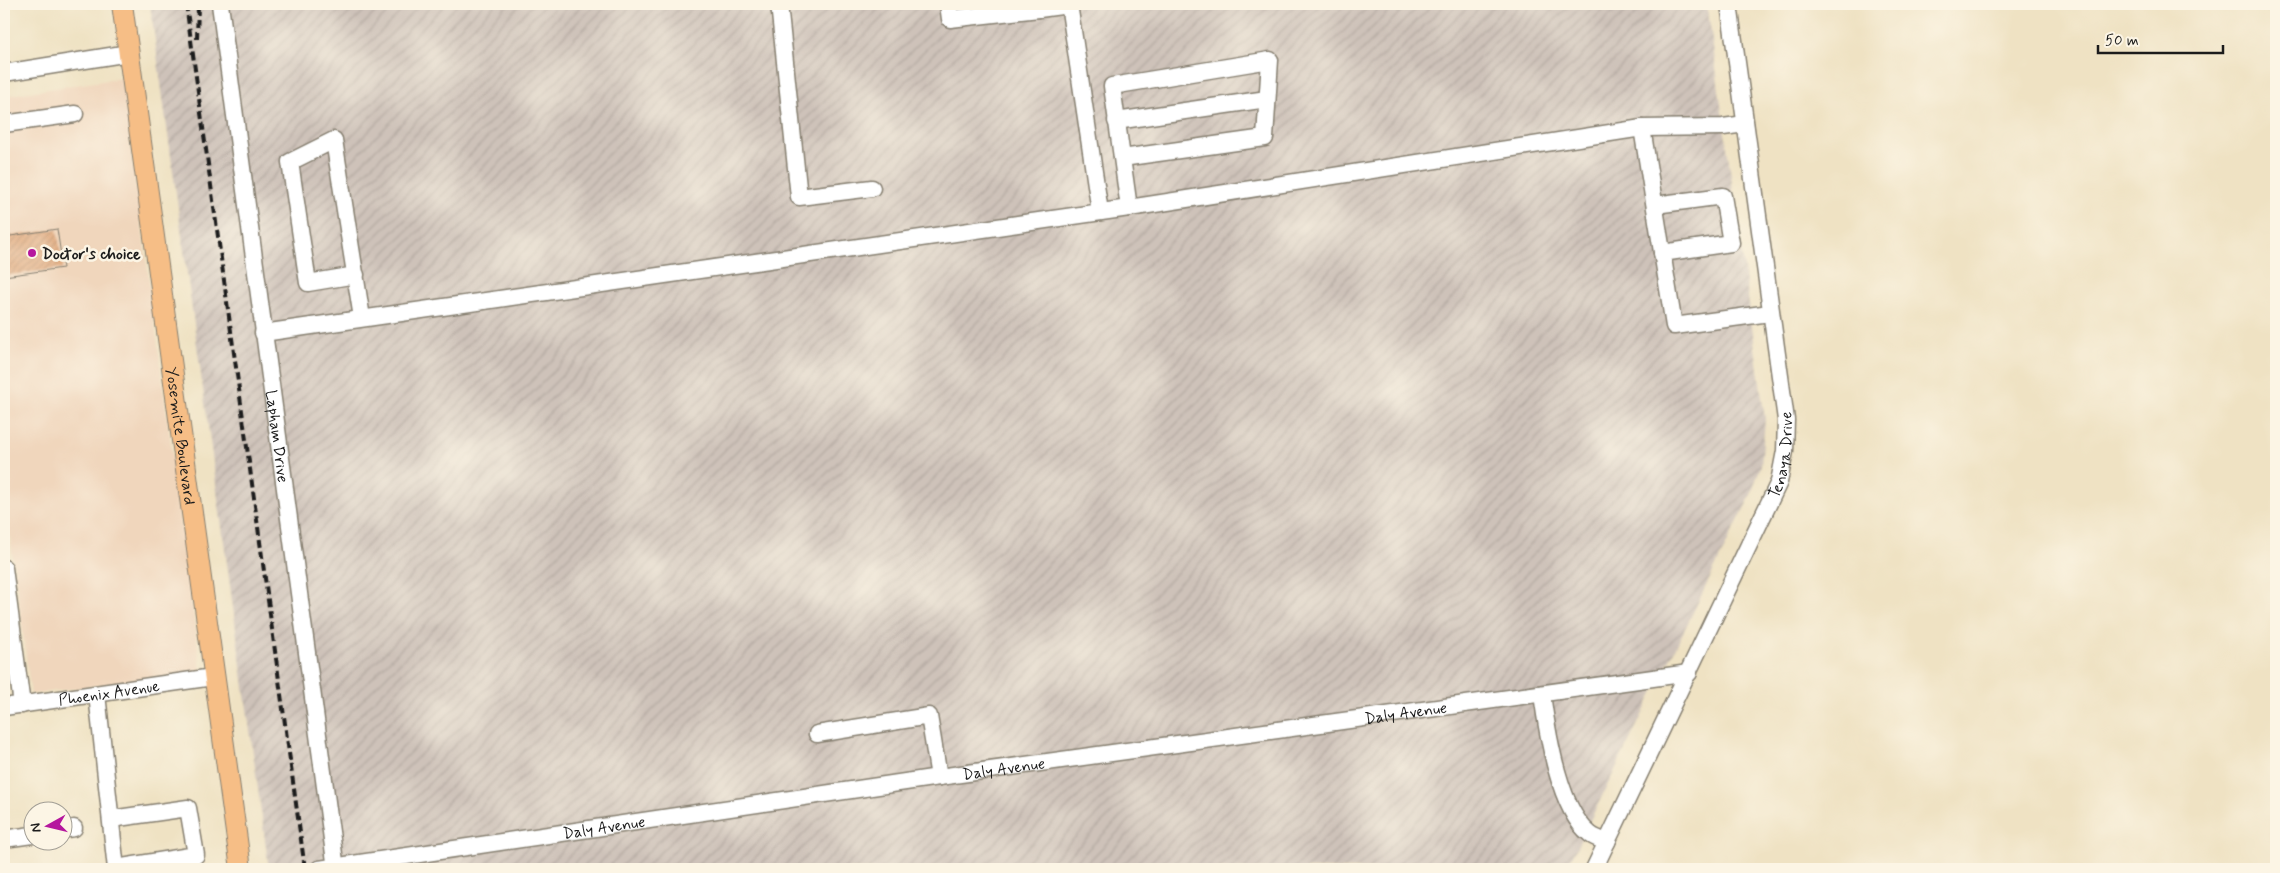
<svg xmlns="http://www.w3.org/2000/svg" width="2280" height="873" viewBox="0 0 2280 873" font-family="Mynerve,sans-serif">
	<defs>
		<pattern id="industrial-furrows" width="10" height="10" patternUnits="userSpaceOnUse" patternTransform="scale(1.25)"><rect width="10" height="10" fill="#cec2b9"/><path d="M-1 1l2-2M0 10L10 0M9 11l2-2" fill="none" stroke="#b0a69e"/></pattern>
		<pattern id="building-hatch" width="6" height="6" patternUnits="userSpaceOnUse" patternTransform="scale(1.25)"><rect width="6" height="6" fill="#e1ab80"/><path d="M-1 1l2-2M0 6l6-6M5 7l2-2" fill="none" stroke="#c0936e"/></pattern>
	</defs>
	<rect width="100%" height="100%" fill="#fcf5e5"/>
	<filter id="ink" filterUnits="userSpaceOnUse"><feTurbulence type="fractalNoise" baseFrequency=".02" numOctaves="2"/><feDisplacementMap in="SourceGraphic" scale="10" xChannelSelector="R" yChannelSelector="G"/><feConvolveMatrix kernelMatrix="1 2 1 2 8 2 1 2 1" color-interpolation-filters="sRGB"/></filter>
	<filter id="wash" filterUnits="userSpaceOnUse"><feTurbulence type="fractalNoise" baseFrequency=".0096" numOctaves="4" result="noise"/><feDisplacementMap in="SourceGraphic" scale="20" xChannelSelector="R" yChannelSelector="G"/><feGaussianBlur stdDeviation="1.12" result="paint"/><feColorMatrix in="noise" values="0 0 0 0 0 0 0 0 0 0 0 0 0 0 0 0 0 1.4 0 .05"/><feComposite in="paint" operator="in"/></filter>
	<g filter="url(#wash)">
		<rect width="100%" height="100%" fill="#efe2c3"/>
		<path fill="#f0d6bc" d="M 122,78 L 201,672 L 31,694 L 4,492 L 4,96 Z"/>
		<path fill="url(#industrial-furrows)" d="M 150,4 L 1707,4 L 1765,419 L 1761,465 L 1751,495 L 1566,869 L 269,869 Z"/>
		<g id="blocks">
			<path fill="url(#building-hatch)" d="M 57,229 L 63,268 L 4,276 L 4,237 Z"/>
		</g>
	</g>
	<g filter="url(#ink)">
		<use href="#blocks" fill-opacity="0" stroke="#867f70" stroke-width="1"/>
		<g fill="none" stroke-linecap="round" stroke-linejoin="round">
			<g stroke="#867f70" stroke-width="19">
				<g id="minor">
					<path id="s1" d="M 220,4 L 336,869"/>
					<path d="M 779,4 L 799,197 L 872,188"/>
					<path d="M 948,4 L 950,19 L 1039,9 L 1038,4"/>
					<path d="M 1069,4 L 1100,212"/>
					<path d="M 1039,9 L 1069,5"/>
					<path d="M 4,73 L 129,53"/>
					<path d="M 1116,121 L 1267,99"/>
					<path d="M 4,124 L 75,114"/>
					<path d="M 1642,128 L 1723,127 L 1745,124"/>
					<path d="M 1122,158 L 1265,138 L 1270,60 L 1112,86 L 1129,208 L 1642,128 L 1674,326 L 1770,313"/>
					<path d="M 1655,205 L 1723,196 L 1731,243 L 1662,253"/>
					<path d="M 356,275 L 308,283 L 290,162 L 334,140 L 362,318"/>
					<path d="M 263,333 L 1129,208"/>
					<path d="M 4,568 L 22,705"/>
					<path d="M 97,694 L 116,869"/>
					<path d="M 1542,694 C 1547,731 1559,810 1590,834 C 1594,838 1602,840 1607,842"/>
					<path id="s2" d="M 4,707 L 213,677"/>
					<path d="M 817,734 L 929,716 L 939,777"/>
					<path d="M 111,819 L 188,808 L 196,855 L 116,868"/>
					<path d="M 62,830 L 74,828"/>
					<path d="M 4,839 L 32,835"/>
					<path id="s3" d="M 319,869 L 939,777 L 1689,673"/>
					<path id="s4" d="M 1594,869 L 1779,482 L 1785,451 L 1786,420 L 1729,4"/>
				</g>
			</g>
			<g stroke="#867f70" stroke-width="22">
				<g id="major">
					<path id="s5" d="M 122,4 L 241,869"/>
				</g>
			</g>
			<use href="#minor" stroke="#fff" stroke-width="16"/>
			<use href="#major" stroke="#f6be86" stroke-width="20"/>
			<g stroke="#1c1c1c" stroke-width="4" stroke-dasharray="8 4" stroke-linecap="butt">
				<path d="M 186,4 L 305,869"/>
				<path d="M 197,39 L 198,4"/>
			</g>
		</g>
	</g>
	<circle fill="#b5179e" stroke="#fcf5e5" stroke-width="2" cx="32" cy="253" r="5"/>
	<g text-anchor="middle" stroke-width="5" stroke-linejoin="round" paint-order="stroke">
		<g font-size="16" font-weight="bold" fill="#1c1c1c" stroke="#fcf5e5" text-anchor="start">
			<text x="42" y="259">Doctor's choice</text>
		</g>
		<g font-size="16" fill="#1c1c1c" stroke="#fcf5e5">
			<text dy="6" stroke="none"><textPath href="#s5" startOffset="436">Yosemite Boulevard</textPath></text>
			<text dy="6" stroke="none"><textPath href="#s1" startOffset="436">Lapham Drive</textPath></text>
			<text dy="6" stroke="none"><textPath href="#s4" startOffset="456">Tenaya Drive</textPath></text>
			<text dy="6" stroke="none"><textPath href="#s2" startOffset="106">Phoenix Avenue</textPath></text>
			<text dy="6" stroke="none"><textPath href="#s3" startOffset="1098">Daly Avenue</textPath></text>
			<text dy="6" stroke="none"><textPath href="#s3" startOffset="692">Daly Avenue</textPath></text>
			<text dy="6" stroke="none"><textPath href="#s3" startOffset="288">Daly Avenue</textPath></text>
		</g>
	</g>
	<rect width="2280" height="873" fill="none" stroke="#fcf5e5" stroke-width="20"/>
	<g transform="translate(48 826) rotate(262)"><circle r="24" fill="#fcf5e5" stroke="#a29e95"/>
	<path d="M0-4L9 19L0 12L-9 19Z" fill="#b5179e"/>
	<text y="-8" font-size="14" font-weight="bold" text-anchor="middle" fill="#1c1c1c">N</text>
	</g>
	<path d="M2098 45v8h125v-8" fill="none" stroke="#1c1c1c" stroke-width="2.5"/>
	<text x="2105" y="45" font-size="15" fill="#1c1c1c" stroke="#fcf5e5" stroke-width="4" paint-order="stroke">50 m</text>
</svg>
